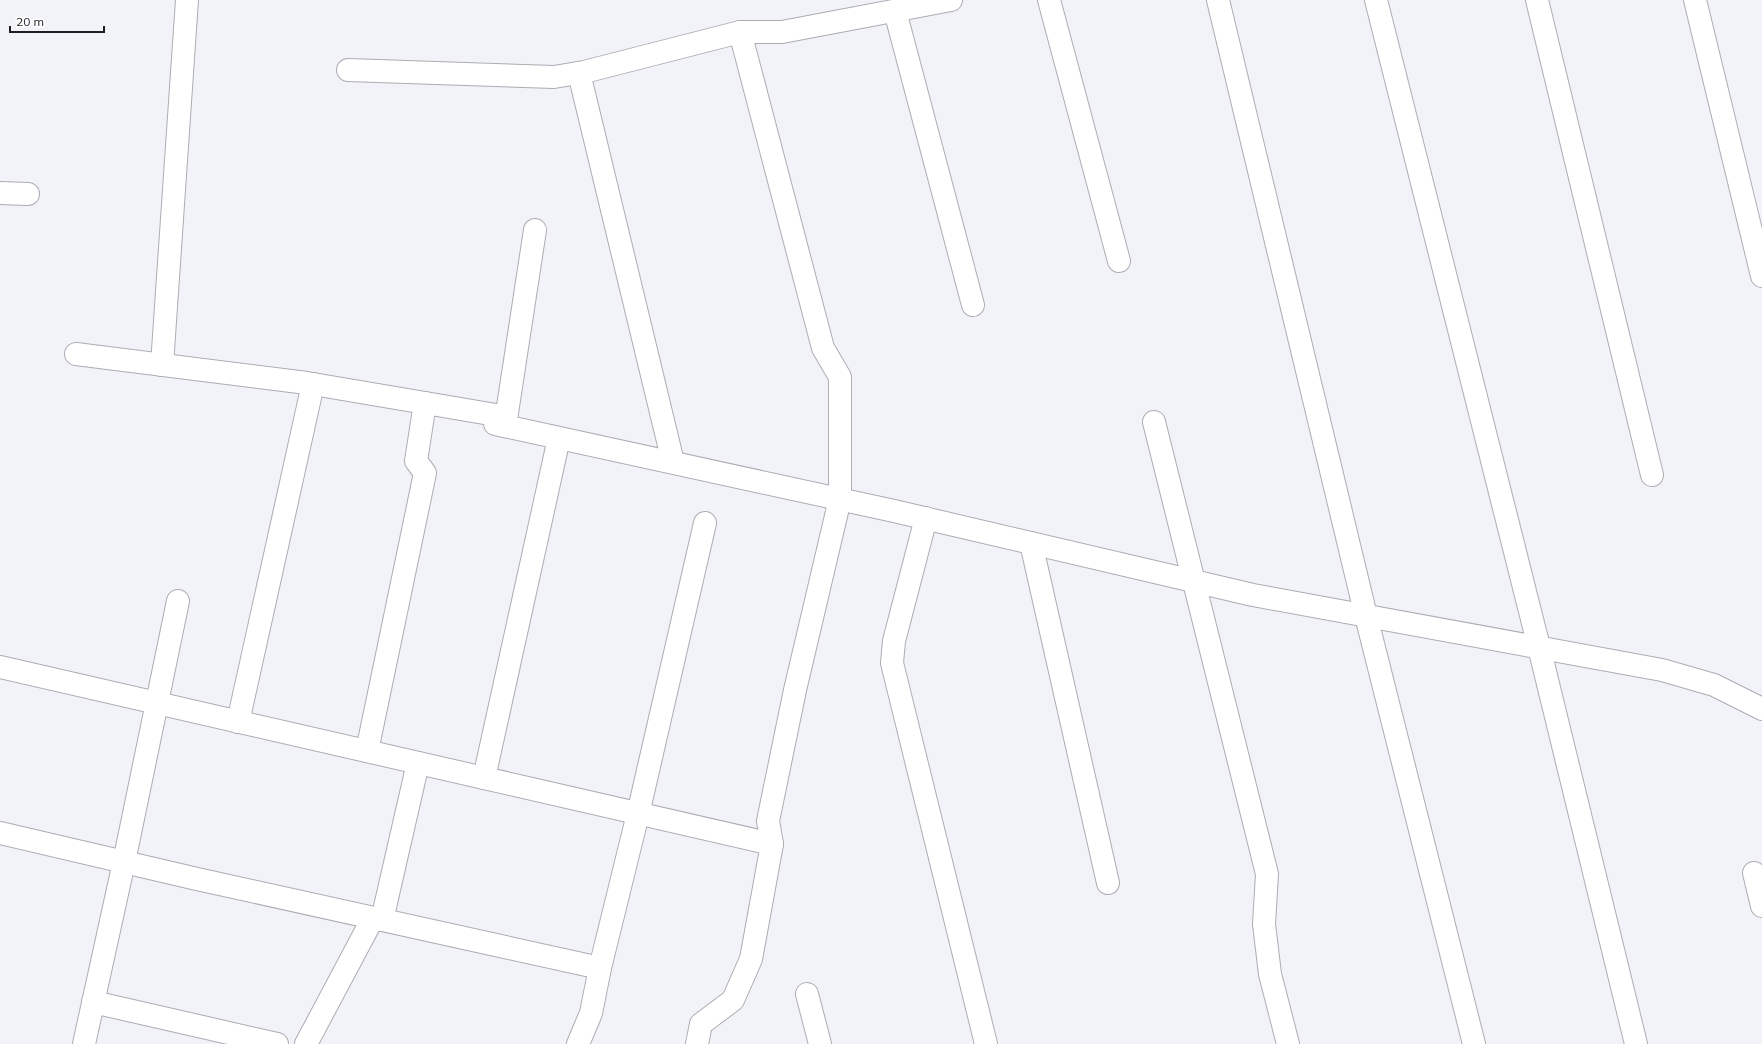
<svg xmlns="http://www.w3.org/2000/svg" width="1762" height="1044" viewBox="0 0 1762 1044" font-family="Mulish,sans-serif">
	<rect width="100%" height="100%" fill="#f2f2f9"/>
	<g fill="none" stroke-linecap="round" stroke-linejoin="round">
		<g stroke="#adacb4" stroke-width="24">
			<g id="minor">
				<path d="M 1049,0 L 1119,261"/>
				<path d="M 1218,0 L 1366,616 L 1474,1044"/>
				<path d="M 1376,0 L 1539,647 L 1636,1044"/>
				<path d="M 1537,0 L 1652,475"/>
				<path d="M 1695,0 L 1762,276"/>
				<path d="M 895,11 L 973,305"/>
				<path d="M 348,70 L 554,77 L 584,72 L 740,32 L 782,32 L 951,0"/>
				<path d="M 579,73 L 673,462"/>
				<path d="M 0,193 L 28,194"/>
				<path d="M 76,354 L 307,383 L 496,415 L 495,424 L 894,511 L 1253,595 L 1662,670 L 1714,685 L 1762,709"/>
				<path d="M 162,365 L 187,0"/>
				<path d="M 1154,422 L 1267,874 L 1264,924 L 1270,974 L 1288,1044"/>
				<path d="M 505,426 L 535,230"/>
				<path d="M 926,518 L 894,641 L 892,663 L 986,1044"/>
				<path d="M 1031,543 L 1108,883"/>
				<path d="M 0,667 L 772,844"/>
				<path d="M 238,722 L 313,384"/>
				<path d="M 367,751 L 425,473 L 416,461 L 425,403"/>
				<path d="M 484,778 L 559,438"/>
				<path d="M 0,833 L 197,879 L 600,968"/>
				<path d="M 1754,873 L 1762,906"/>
				<path d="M 382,920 L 418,763"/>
				<path d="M 807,994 L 820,1044"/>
				<path d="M 93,1002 L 277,1044"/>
				<path d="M 84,1044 L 124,862 L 178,601"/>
				<path d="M 306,1044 L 373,918"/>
				<path d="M 578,1044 L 591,1013 L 600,968 L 638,814 L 705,523"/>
				<path d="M 697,1044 L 701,1024 L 733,1000 L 751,959 L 772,844 L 768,821 L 795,690 L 840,499 L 840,377 L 823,348 L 740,32"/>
			</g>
		</g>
		<use href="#minor" stroke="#fff" stroke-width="22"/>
	</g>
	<path d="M10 26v6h94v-6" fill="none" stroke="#1e1e20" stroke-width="2"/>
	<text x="16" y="26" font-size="12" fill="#1e1e20" stroke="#ffffff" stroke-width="3" paint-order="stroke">20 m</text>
</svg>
